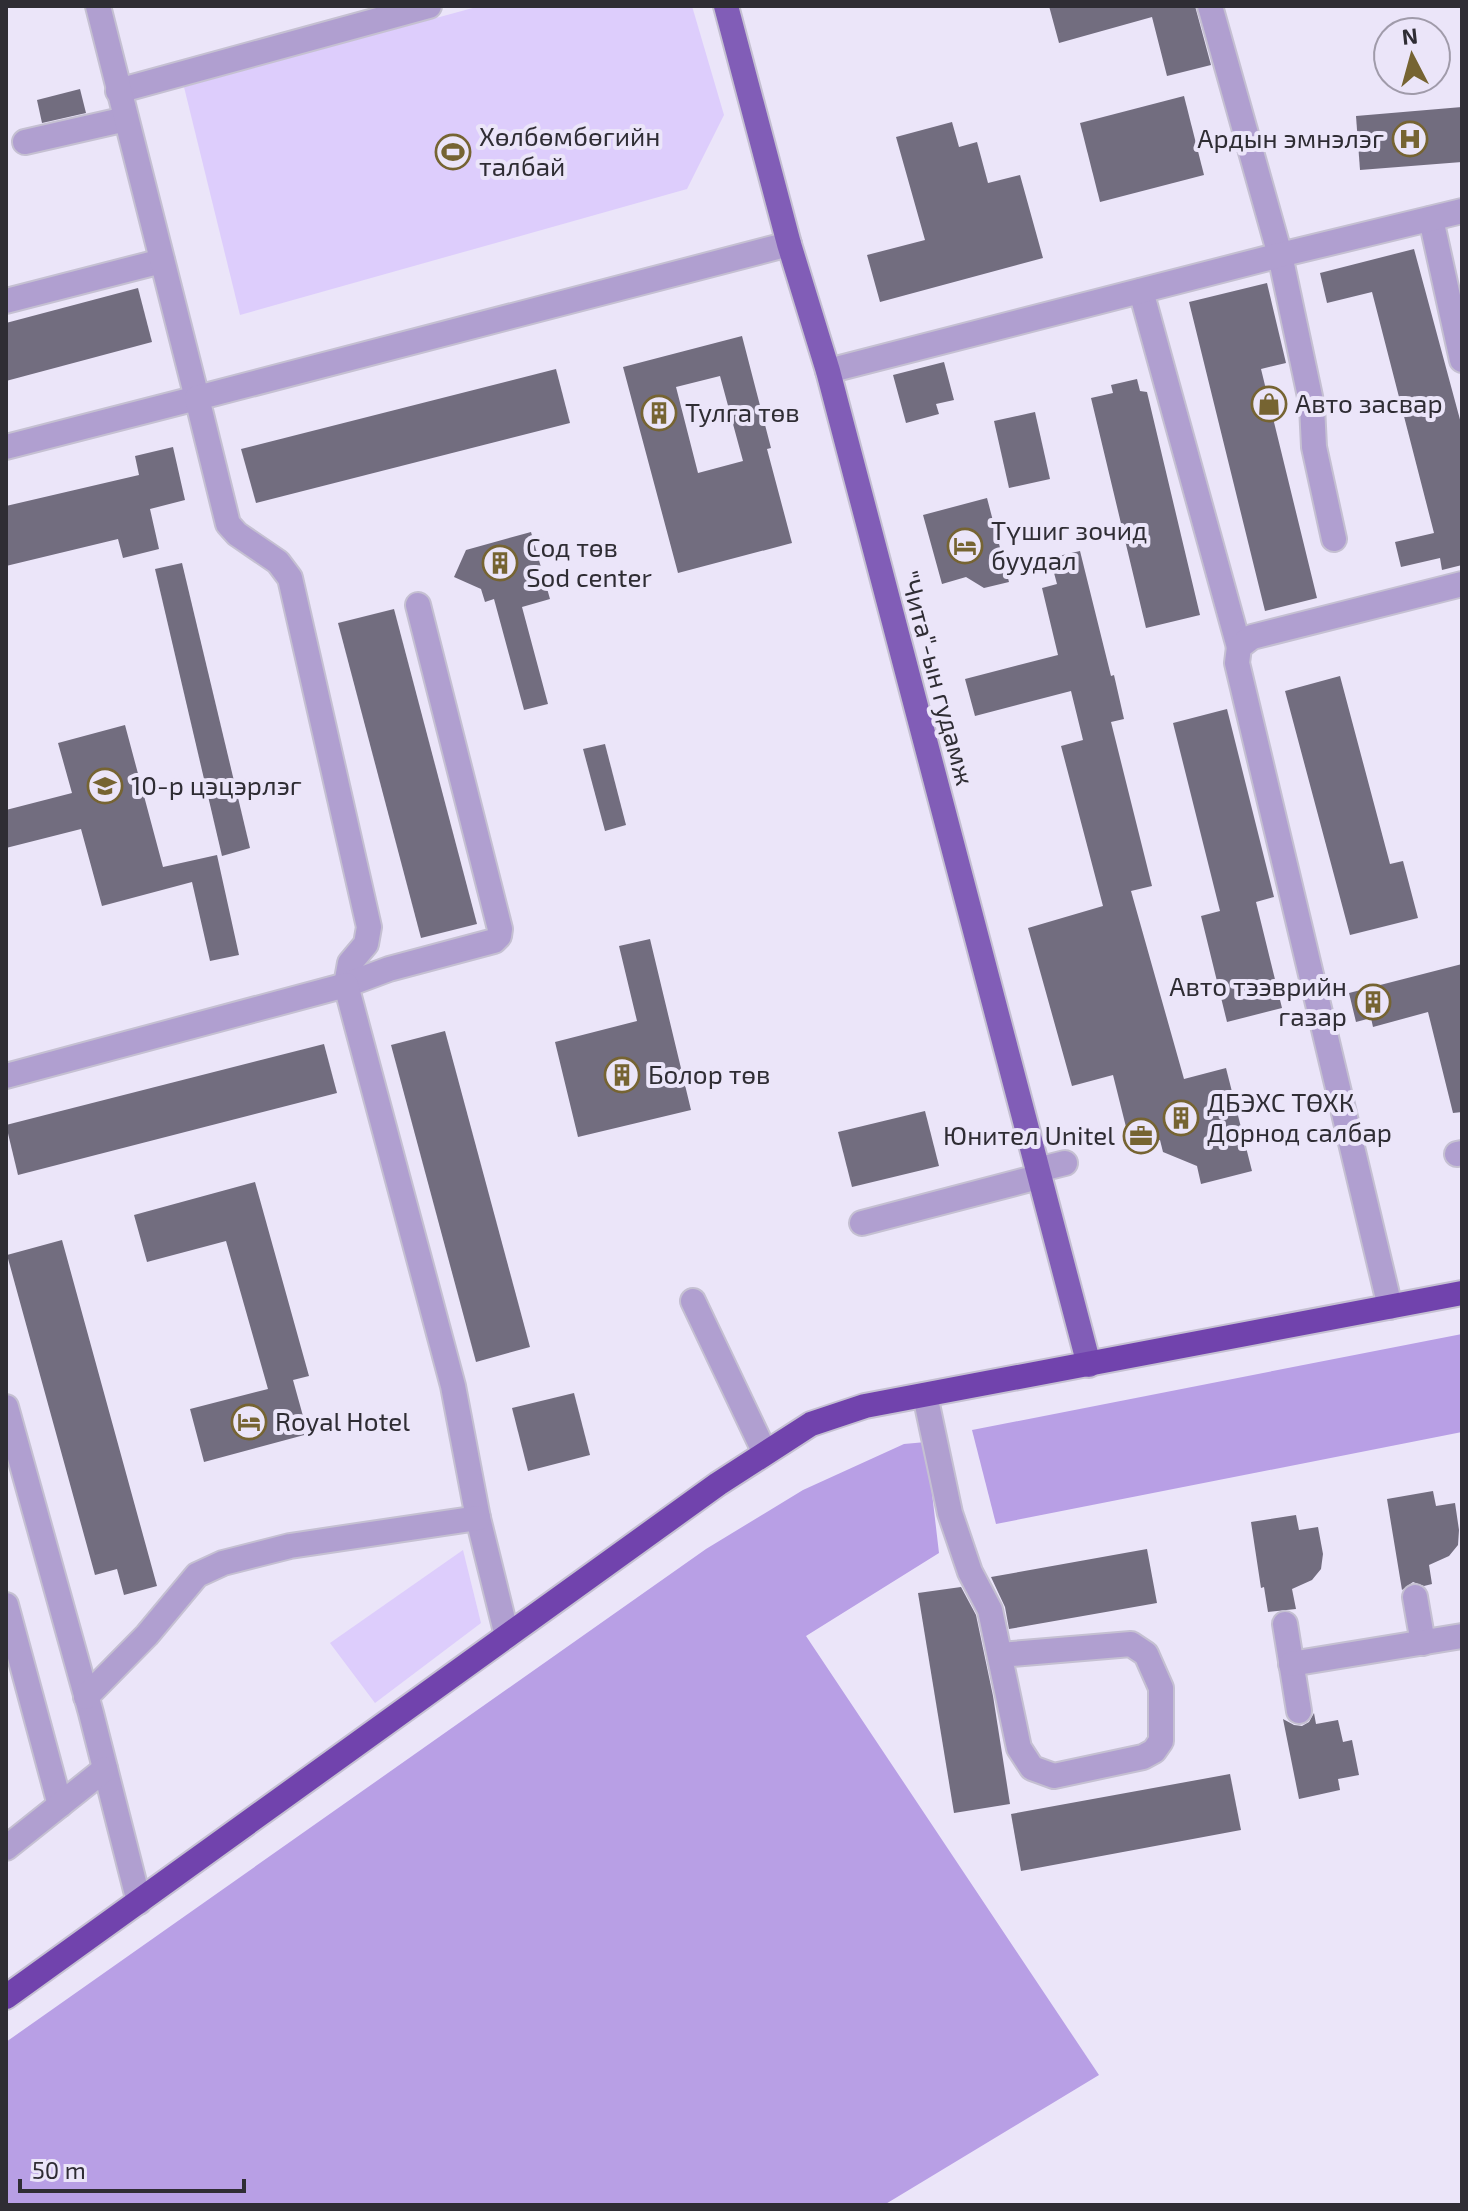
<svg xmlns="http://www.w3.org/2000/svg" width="1468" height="2211" viewBox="0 0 1468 2211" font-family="'Exo 2',sans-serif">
	<rect width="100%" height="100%" fill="#ebe5f9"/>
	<g fill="#ddcdfc">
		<path d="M 480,6 L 692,6 L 724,115 L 687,189 L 240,315 L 184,87 Z"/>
		<path d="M 463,1550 L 481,1623 L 375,1703 L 330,1643 Z"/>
	</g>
	<g fill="#b89fe5">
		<path d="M 1462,1334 L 1462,1432 L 996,1524 L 972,1430 Z"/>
		<path d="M 926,1442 L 939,1553 L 806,1636 L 1099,2075 L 884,2205 L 6,2205 L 6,2042 L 706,1549 L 803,1490 L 904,1444 Z"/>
	</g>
	<g fill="#726d7f" fill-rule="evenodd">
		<path d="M 1049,6 L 1195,6 L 1211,65 L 1167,76 L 1152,17 L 1059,43 Z"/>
		<path d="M 80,89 L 86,113 L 42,123 L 37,100 Z"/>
		<path d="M 1184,96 L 1204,175 L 1100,202 L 1080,123 Z"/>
		<path d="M 1462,107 L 1462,162 L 1360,170 L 1356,116 Z"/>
		<path d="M 952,122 L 959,147 L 977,142 L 988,183 L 1020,175 L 1043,258 L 880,302 L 867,255 L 925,240 L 896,137 Z"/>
		<path d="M 1414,249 L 1462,427 L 1462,565 L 1442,570 L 1440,558 L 1401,567 L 1395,542 L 1434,533 L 1372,292 L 1327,303 L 1320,273 Z"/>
		<path d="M 1267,283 L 1286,363 L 1261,369 L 1317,598 L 1265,611 L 1189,302 Z"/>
		<path d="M 138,288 L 152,342 L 6,381 L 6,323 Z"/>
		<path d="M 742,336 L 771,448 L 767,449 L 792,543 L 678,573 L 623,367 ZM 720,376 L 743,461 L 698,473 L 676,387 Z"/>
		<path d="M 944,362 L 954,400 L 936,404 L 939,414 L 906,423 L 893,375 Z"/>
		<path d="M 556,369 L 570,423 L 256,503 L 241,449 Z"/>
		<path d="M 1137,379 L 1140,391 L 1147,392 L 1200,615 L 1146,628 L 1091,398 L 1113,393 L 1111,385 Z"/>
		<path d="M 1035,412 L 1050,479 L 1009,488 L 994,421 Z"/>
		<path d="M 173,447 L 185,500 L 150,509 L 159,549 L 123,558 L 118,539 L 6,566 L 6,506 L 139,475 L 135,456 Z"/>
		<path d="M 987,498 L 1009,582 L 984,588 L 966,577 L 942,584 L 923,515 Z"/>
		<path d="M 531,532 L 550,599 L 522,607 L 548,704 L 524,710 L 494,599 L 485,602 L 481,589 L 454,577 L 466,550 Z"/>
		<path d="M 1080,551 L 1111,676 L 1114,675 L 1124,719 L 1111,722 L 1152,886 L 1131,891 L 1184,1079 L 1226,1068 L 1252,1171 L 1201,1184 L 1197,1166 L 1163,1152 L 1160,1140 L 1131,1147 L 1113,1075 L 1072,1086 L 1028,928 L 1103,906 L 1061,746 L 1083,740 L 1071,691 L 975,716 L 965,679 L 1058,655 L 1042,588 L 1057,584 L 1050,558 Z"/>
		<path d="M 182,563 L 250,848 L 222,856 L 155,569 Z"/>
		<path d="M 394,609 L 477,924 L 421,938 L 338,623 Z"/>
		<path d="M 1340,676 L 1390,864 L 1403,861 L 1418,918 L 1350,935 L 1285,691 Z"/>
		<path d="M 1227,709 L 1274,897 L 1256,902 L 1282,1008 L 1227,1022 L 1201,916 L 1220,911 L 1173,723 Z"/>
		<path d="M 125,725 L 163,867 L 217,855 L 239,955 L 210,961 L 192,882 L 102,906 L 81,829 L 6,848 L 6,810 L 72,793 L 58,743 Z"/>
		<path d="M 605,744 L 626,825 L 605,831 L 583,749 Z"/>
		<path d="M 650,939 L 691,1110 L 578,1137 L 555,1042 L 637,1021 L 619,946 Z"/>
		<path d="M 1462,964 L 1462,1112 L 1453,1113 L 1428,1012 L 1373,1027 L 1371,1018 L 1356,1022 L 1349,993 Z"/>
		<path d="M 445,1031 L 530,1347 L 476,1362 L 391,1045 Z"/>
		<path d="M 324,1044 L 337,1093 L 18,1175 L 6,1125 Z"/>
		<path d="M 925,1111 L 939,1166 L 852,1187 L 838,1132 Z"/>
		<path d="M 255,1182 L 309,1376 L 293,1380 L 308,1434 L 204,1462 L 190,1409 L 268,1389 L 226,1241 L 147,1262 L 134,1215 Z"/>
		<path d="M 62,1240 L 157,1586 L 124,1595 L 117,1569 L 95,1575 L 7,1255 Z"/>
		<path d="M 574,1393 L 590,1455 L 528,1471 L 512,1408 Z"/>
		<path d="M 1433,1491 L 1436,1506 L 1455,1503 L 1459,1530 L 1458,1545 L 1449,1556 L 1429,1565 L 1432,1584 L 1424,1586 L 1413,1582 L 1402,1590 L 1387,1499 Z"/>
		<path d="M 1296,1515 L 1299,1530 L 1318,1527 L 1323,1554 L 1321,1569 L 1312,1580 L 1292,1589 L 1296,1609 L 1268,1612 L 1264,1587 L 1261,1588 L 1251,1522 Z"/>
		<path d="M 1147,1549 L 1157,1603 L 1009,1629 L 1005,1607 L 991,1577 Z"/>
		<path d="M 961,1587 L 976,1615 L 993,1696 L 1010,1804 L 954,1813 L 918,1593 Z"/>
		<path d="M 1314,1713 L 1316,1724 L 1338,1720 L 1343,1742 L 1352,1740 L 1359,1775 L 1338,1779 L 1340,1790 L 1299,1799 L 1283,1719 L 1294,1725 L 1302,1726 L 1309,1722 Z"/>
		<path d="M 1230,1774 L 1241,1830 L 1021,1871 L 1011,1814 Z"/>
	</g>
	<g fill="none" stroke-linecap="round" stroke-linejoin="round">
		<g stroke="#c5c0d2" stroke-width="28">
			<g id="minor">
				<path d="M 1210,6 L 1280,255 L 1312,406 L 1314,447 L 1334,539"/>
				<path d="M 118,91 L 429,6"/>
				<path d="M 25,142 L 126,119"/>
				<path d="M 1431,219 L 1462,360"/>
				<path d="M 1141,291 L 1239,647"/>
				<path d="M 6,301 L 162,261"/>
				<path d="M 828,371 L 1280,255 L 1462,211"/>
				<path d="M 6,447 L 197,398 L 98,6"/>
				<path d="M 346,985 L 350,963 L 366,944 L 369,927 L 290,578 L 278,562 L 237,534 L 228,524 L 197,398 L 789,244"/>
				<path d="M 346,985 L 389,969 L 494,941 L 499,936 L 500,929 L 418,605"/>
				<path d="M 6,1076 L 346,985 L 453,1386 L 478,1518 L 507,1636"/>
				<path d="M 1457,1154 L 1462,1153"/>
				<path d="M 1037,1170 L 1065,1163"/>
				<path d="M 862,1223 L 1038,1177"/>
				<path d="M 693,1301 L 765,1453"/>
				<path d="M 1390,1307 L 1237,663 L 1239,647 L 1252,637 L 1462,584"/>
				<path d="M 925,1395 L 950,1513 L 970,1572 L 990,1610 L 1019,1748 L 1032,1768 L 1054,1776 L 1143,1757 L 1154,1751 L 1161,1741 L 1161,1688 L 1146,1654 L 1131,1644 L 1000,1655"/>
				<path d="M 6,1407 L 91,1713 L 139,1902"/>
				<path d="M 1415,1597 L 1423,1643"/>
				<path d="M 6,1605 L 60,1805"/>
				<path d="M 1285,1624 L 1299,1711"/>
				<path d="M 1291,1664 L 1462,1636"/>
				<path d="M 86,1697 L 147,1635 L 197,1575 L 223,1563 L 290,1546 L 478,1518"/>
				<path d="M 6,1848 L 105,1769"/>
			</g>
		</g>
		<g stroke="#c5c0d2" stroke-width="28">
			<path id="major" d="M 726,6 L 789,244 L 828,371 L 1089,1365"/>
		</g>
		<g stroke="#c5c0d2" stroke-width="28">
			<path id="highway" d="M 6,1997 L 718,1484 L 811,1424 L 865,1406 L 1462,1293"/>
		</g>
		<use href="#minor" stroke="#b09fd0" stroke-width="24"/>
		<use href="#major" stroke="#815db7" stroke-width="24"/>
		<use href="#highway" stroke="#7143ad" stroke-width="24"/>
	</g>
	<defs>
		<g id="hospital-ring" transform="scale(1.8)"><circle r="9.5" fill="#ebe5f9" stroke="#766432" stroke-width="1.5"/><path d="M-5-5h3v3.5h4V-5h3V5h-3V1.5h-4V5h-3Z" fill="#766432"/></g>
		<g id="stadium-ring" transform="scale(1.8)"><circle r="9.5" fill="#ebe5f9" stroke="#766432" stroke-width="1.5"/><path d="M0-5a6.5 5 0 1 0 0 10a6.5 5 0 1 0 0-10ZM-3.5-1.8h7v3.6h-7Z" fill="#766432"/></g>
		<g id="shop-ring" transform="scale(1.8)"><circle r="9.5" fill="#ebe5f9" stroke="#766432" stroke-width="1.5"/><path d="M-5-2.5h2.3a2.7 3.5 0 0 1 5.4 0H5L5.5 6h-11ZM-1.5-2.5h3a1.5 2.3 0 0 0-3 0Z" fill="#766432"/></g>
		<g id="building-ring" transform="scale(1.8)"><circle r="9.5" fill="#ebe5f9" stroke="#766432" stroke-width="1.5"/><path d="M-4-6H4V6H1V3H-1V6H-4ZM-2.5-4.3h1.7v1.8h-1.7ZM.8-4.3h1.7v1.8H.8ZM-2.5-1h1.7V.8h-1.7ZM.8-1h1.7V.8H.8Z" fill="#766432"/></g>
		<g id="hotel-ring" transform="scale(1.8)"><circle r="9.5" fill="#ebe5f9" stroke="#766432" stroke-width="1.5"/><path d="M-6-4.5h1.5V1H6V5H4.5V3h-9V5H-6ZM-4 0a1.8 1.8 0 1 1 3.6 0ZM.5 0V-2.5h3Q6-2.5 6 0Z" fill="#766432"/></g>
		<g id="school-ring" transform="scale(1.8)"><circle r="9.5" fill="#ebe5f9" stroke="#766432" stroke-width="1.5"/><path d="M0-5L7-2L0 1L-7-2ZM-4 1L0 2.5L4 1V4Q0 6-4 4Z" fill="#766432"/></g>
		<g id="office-ring" transform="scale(1.8)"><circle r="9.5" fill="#ebe5f9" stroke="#766432" stroke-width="1.5"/><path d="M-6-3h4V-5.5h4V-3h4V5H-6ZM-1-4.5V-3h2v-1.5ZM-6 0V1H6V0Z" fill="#766432"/></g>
	</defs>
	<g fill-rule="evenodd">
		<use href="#hospital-ring" x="1410" y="139"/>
		<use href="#stadium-ring" x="453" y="152"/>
		<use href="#shop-ring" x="1269" y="404"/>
		<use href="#building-ring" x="659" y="413"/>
		<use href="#hotel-ring" x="965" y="546"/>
		<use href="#building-ring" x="500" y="563"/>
		<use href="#school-ring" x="105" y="786"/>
		<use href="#building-ring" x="1373" y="1002"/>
		<use href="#building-ring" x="622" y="1075"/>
		<use href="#building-ring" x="1181" y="1118"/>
		<use href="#office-ring" x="1141" y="1136"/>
		<use href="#hotel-ring" x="249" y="1422"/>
	</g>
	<g text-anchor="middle" stroke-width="8" stroke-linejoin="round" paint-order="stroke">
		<g font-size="26" fill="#2f2d34" stroke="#ebe5f9" text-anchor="start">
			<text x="479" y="146">Хөлбөмбөгийн<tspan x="479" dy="30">талбай</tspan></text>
			<text x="1384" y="148" text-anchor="end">Ардын эмнэлэг</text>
			<text x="1295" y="413">Авто засвар</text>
			<text x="685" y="422">Тулга төв</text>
			<text x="991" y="540">Түшиг зочид<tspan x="991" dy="30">буудал</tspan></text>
			<text x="526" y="557">Сод төв<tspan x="526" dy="30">Sod center</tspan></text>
			<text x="131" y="795">10-р цэцэрлэг</text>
			<text x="1347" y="996" text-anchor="end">Авто тээврийн<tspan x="1347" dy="30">газар</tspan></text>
			<text x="648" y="1084">Болор төв</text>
			<text x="1207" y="1112">ДБЭХС ТӨХК<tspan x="1207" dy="30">Дорнод салбар</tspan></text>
			<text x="1115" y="1145" text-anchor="end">Юнител Unitel</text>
			<text x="275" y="1431">Royal Hotel</text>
		</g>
		<g font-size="26" fill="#2f2d34" stroke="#ebe5f9">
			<text transform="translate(937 678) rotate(75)" y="9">"Чита"-ын гудамж</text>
		</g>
	</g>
	<rect width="1468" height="2211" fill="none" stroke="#2f2d34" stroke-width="16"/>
	<g transform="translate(1412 56) rotate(354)"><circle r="38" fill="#ebe5f9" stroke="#a09baa" stroke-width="2"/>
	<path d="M0-6L14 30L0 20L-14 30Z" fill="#766432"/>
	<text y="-12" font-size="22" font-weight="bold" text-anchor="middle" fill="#2f2d34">N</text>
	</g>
	<path d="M20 2179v12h224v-12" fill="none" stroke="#2f2d34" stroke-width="4"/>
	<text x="32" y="2179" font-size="24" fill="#2f2d34" stroke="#ebe5f9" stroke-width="6" paint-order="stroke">50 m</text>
</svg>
